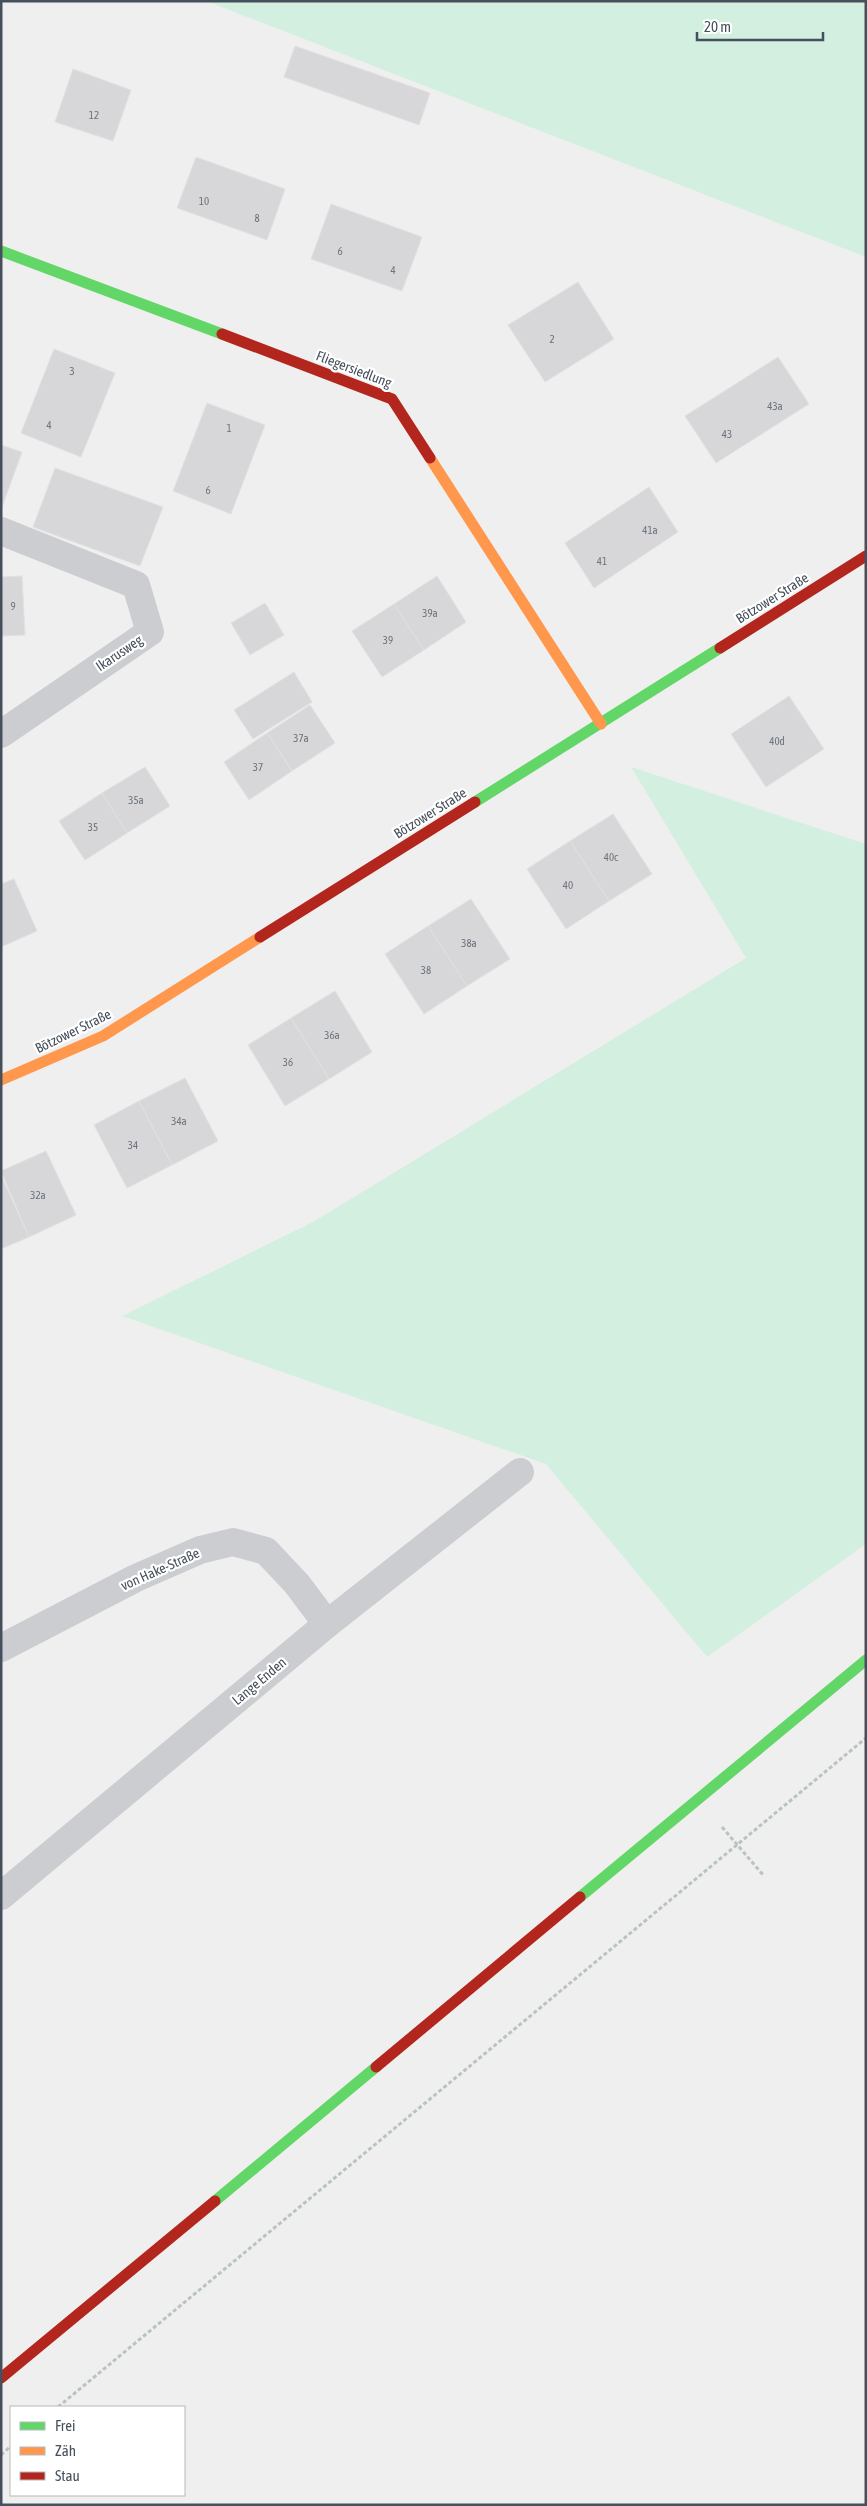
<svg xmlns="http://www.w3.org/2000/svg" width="867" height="2506" viewBox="0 0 867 2506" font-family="'Asap Condensed',sans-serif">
	<rect width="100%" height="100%" fill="#f0efef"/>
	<g fill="#d3efe0">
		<path d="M 206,1 L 866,1 L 866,257 Z"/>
		<path d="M 631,767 L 866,844 L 866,1544 L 707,1657 L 546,1464 L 122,1316 L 313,1222 L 746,958 Z"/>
	</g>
	<g fill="#d7d7d9" stroke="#e1e1e2">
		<path d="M 295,46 L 430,93 L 419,125 L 284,77 Z"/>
		<path d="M 73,69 L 131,90 L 113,141 L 55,122 Z"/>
		<path d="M 196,157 L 285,189 L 267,240 L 177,208 Z"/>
		<path d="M 331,204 L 422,237 L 402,291 L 311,259 Z"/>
		<path d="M 578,282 L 614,339 L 545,382 L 508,325 Z"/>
		<path d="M 54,349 L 115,373 L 81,457 L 21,433 Z"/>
		<path d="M 778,357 L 809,404 L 716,463 L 685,416 Z"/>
		<path d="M 207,403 L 265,425 L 231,514 L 173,491 Z"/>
		<path d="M 1,445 L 22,452 L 2,507 L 1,507 Z"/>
		<path d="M 55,468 L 163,507 L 140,566 L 33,527 Z"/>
		<path d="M 649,487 L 678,532 L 594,588 L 565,543 Z"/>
		<path d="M 22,576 L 25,635 L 1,636 L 1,577 Z"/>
		<path d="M 437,576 L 466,622 L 424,650 L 394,604 Z"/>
		<path d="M 265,603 L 284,635 L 250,655 L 231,623 Z"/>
		<path d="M 394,604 L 424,650 L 382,677 L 352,631 Z"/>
		<path d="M 294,672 L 312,702 L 253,739 L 234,710 Z"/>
		<path d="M 789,696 L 824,749 L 766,787 L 731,734 Z"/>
		<path d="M 310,705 L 335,743 L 292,771 L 267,733 Z"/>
		<path d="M 267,733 L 292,771 L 249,800 L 224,762 Z"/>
		<path d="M 145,767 L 170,806 L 127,833 L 102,793 Z"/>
		<path d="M 102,793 L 127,833 L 85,860 L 59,821 Z"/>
		<path d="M 613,814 L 652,874 L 609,901 L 570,841 Z"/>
		<path d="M 570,841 L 609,901 L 566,929 L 527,869 Z"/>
		<path d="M 14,879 L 37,931 L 1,947 L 1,884 Z"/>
		<path d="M 471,899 L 510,959 L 467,986 L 428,926 Z"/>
		<path d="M 428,926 L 467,986 L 424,1014 L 385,954 Z"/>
		<path d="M 335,991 L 372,1052 L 329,1079 L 291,1018 Z"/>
		<path d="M 291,1018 L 329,1079 L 285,1106 L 248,1045 Z"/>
		<path d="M 185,1078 L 218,1141 L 172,1165 L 139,1101 Z"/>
		<path d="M 139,1101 L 172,1165 L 127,1188 L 94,1125 Z"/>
		<path d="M 46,1151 L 76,1215 L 29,1237 L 1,1171 Z"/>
		<path d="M 1,1175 L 29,1237 L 1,1249 Z"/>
	</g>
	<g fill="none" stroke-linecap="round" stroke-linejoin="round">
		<g stroke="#b8c4c1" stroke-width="3" stroke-dasharray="4 2.5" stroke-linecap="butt">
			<path d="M 722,1827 L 764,1876"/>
			<path d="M 58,2407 L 866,1738"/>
			<path d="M 1,2455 L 11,2446"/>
		</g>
		<g stroke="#cbcdd0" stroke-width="28">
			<path d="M 1,531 L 136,585 L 150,632 L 1,734"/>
			<path d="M 1,1648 L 136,1578 L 200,1550 L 233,1542 L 266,1551 L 297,1584 L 327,1624"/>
			<path d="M 1,1896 L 327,1624 L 520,1472"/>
		</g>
		<g stroke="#63d668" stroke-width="11">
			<path d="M 1,251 L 222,334"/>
			<path d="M 475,802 L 720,648"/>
			<path d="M 580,1897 L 866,1660"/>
			<path d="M 215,2201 L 376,2067"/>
		</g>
		<g stroke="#ff974d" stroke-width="11">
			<path d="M 430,458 L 601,724"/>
			<path d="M 1,1080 L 103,1036 L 260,937"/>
		</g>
		<g stroke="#b3261e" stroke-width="11">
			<path d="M 222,334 L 392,399 L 430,458"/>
			<path d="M 720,648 L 866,556"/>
			<path d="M 260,937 L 475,802"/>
			<path d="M 376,2067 L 580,1897"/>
			<path d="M 1,2378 L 215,2201"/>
		</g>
	</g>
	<g text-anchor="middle" stroke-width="4.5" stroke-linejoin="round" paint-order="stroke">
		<g font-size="11" fill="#6c737c">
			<text x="94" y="119">12</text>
			<text x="204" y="205">10</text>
			<text x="257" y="222">8</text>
			<text x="340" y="255">6</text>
			<text x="393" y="274">4</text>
			<text x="552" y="343">2</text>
			<text x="72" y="375">3</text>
			<text x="775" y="410">43a</text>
			<text x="49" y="429">4</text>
			<text x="229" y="432">1</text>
			<text x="727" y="438">43</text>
			<text x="208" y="494">6</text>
			<text x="650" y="534">41a</text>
			<text x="602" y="565">41</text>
			<text x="13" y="610">9</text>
			<text x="430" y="617">39a</text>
			<text x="388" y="644">39</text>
			<text x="301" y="742">37a</text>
			<text x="777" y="745">40d</text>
			<text x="258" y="771">37</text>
			<text x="136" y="804">35a</text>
			<text x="93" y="831">35</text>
			<text x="611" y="861">40c</text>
			<text x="568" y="889">40</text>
			<text x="469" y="947">38a</text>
			<text x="426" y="974">38</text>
			<text x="332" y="1039">36a</text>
			<text x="288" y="1066">36</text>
			<text x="179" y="1125">34a</text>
			<text x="133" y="1149">34</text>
			<text x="38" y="1199">32a</text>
		</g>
		<g font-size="14" fill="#46505c" stroke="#fff">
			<text transform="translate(354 369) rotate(21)" y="5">Fliegersiedlung</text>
			<text transform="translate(772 598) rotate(-32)" y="5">Bötzower Straße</text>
			<text transform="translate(119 653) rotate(-34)" y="5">Ikarusweg</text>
			<text transform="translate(430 813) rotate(-32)" y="5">Bötzower Straße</text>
			<text transform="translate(73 1031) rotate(-26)" y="5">Bötzower Straße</text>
			<text transform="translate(160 1569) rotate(-24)" y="5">von Hake-Straße</text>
			<text transform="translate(259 1681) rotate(-40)" y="5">Lange Enden</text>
		</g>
	</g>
	<rect width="867" height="2506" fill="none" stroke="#46505c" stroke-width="5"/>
	<rect x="10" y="2406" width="175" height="90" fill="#ffffff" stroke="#b5b9be"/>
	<rect x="20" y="2422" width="25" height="8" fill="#63d668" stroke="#b5b9be"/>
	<text x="55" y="2431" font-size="15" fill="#46505c">Frei</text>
	<rect x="20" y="2447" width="25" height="8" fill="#ff974d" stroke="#b5b9be"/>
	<text x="55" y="2456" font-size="15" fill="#46505c">Zäh</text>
	<rect x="20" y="2472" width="25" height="8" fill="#b3261e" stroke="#b5b9be"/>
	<text x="55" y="2481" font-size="15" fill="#46505c">Stau</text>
	<path d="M697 32v8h126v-8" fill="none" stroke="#46505c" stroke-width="2.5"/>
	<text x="704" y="32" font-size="15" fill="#46505c" stroke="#ffffff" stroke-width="4" paint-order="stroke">20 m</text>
</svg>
